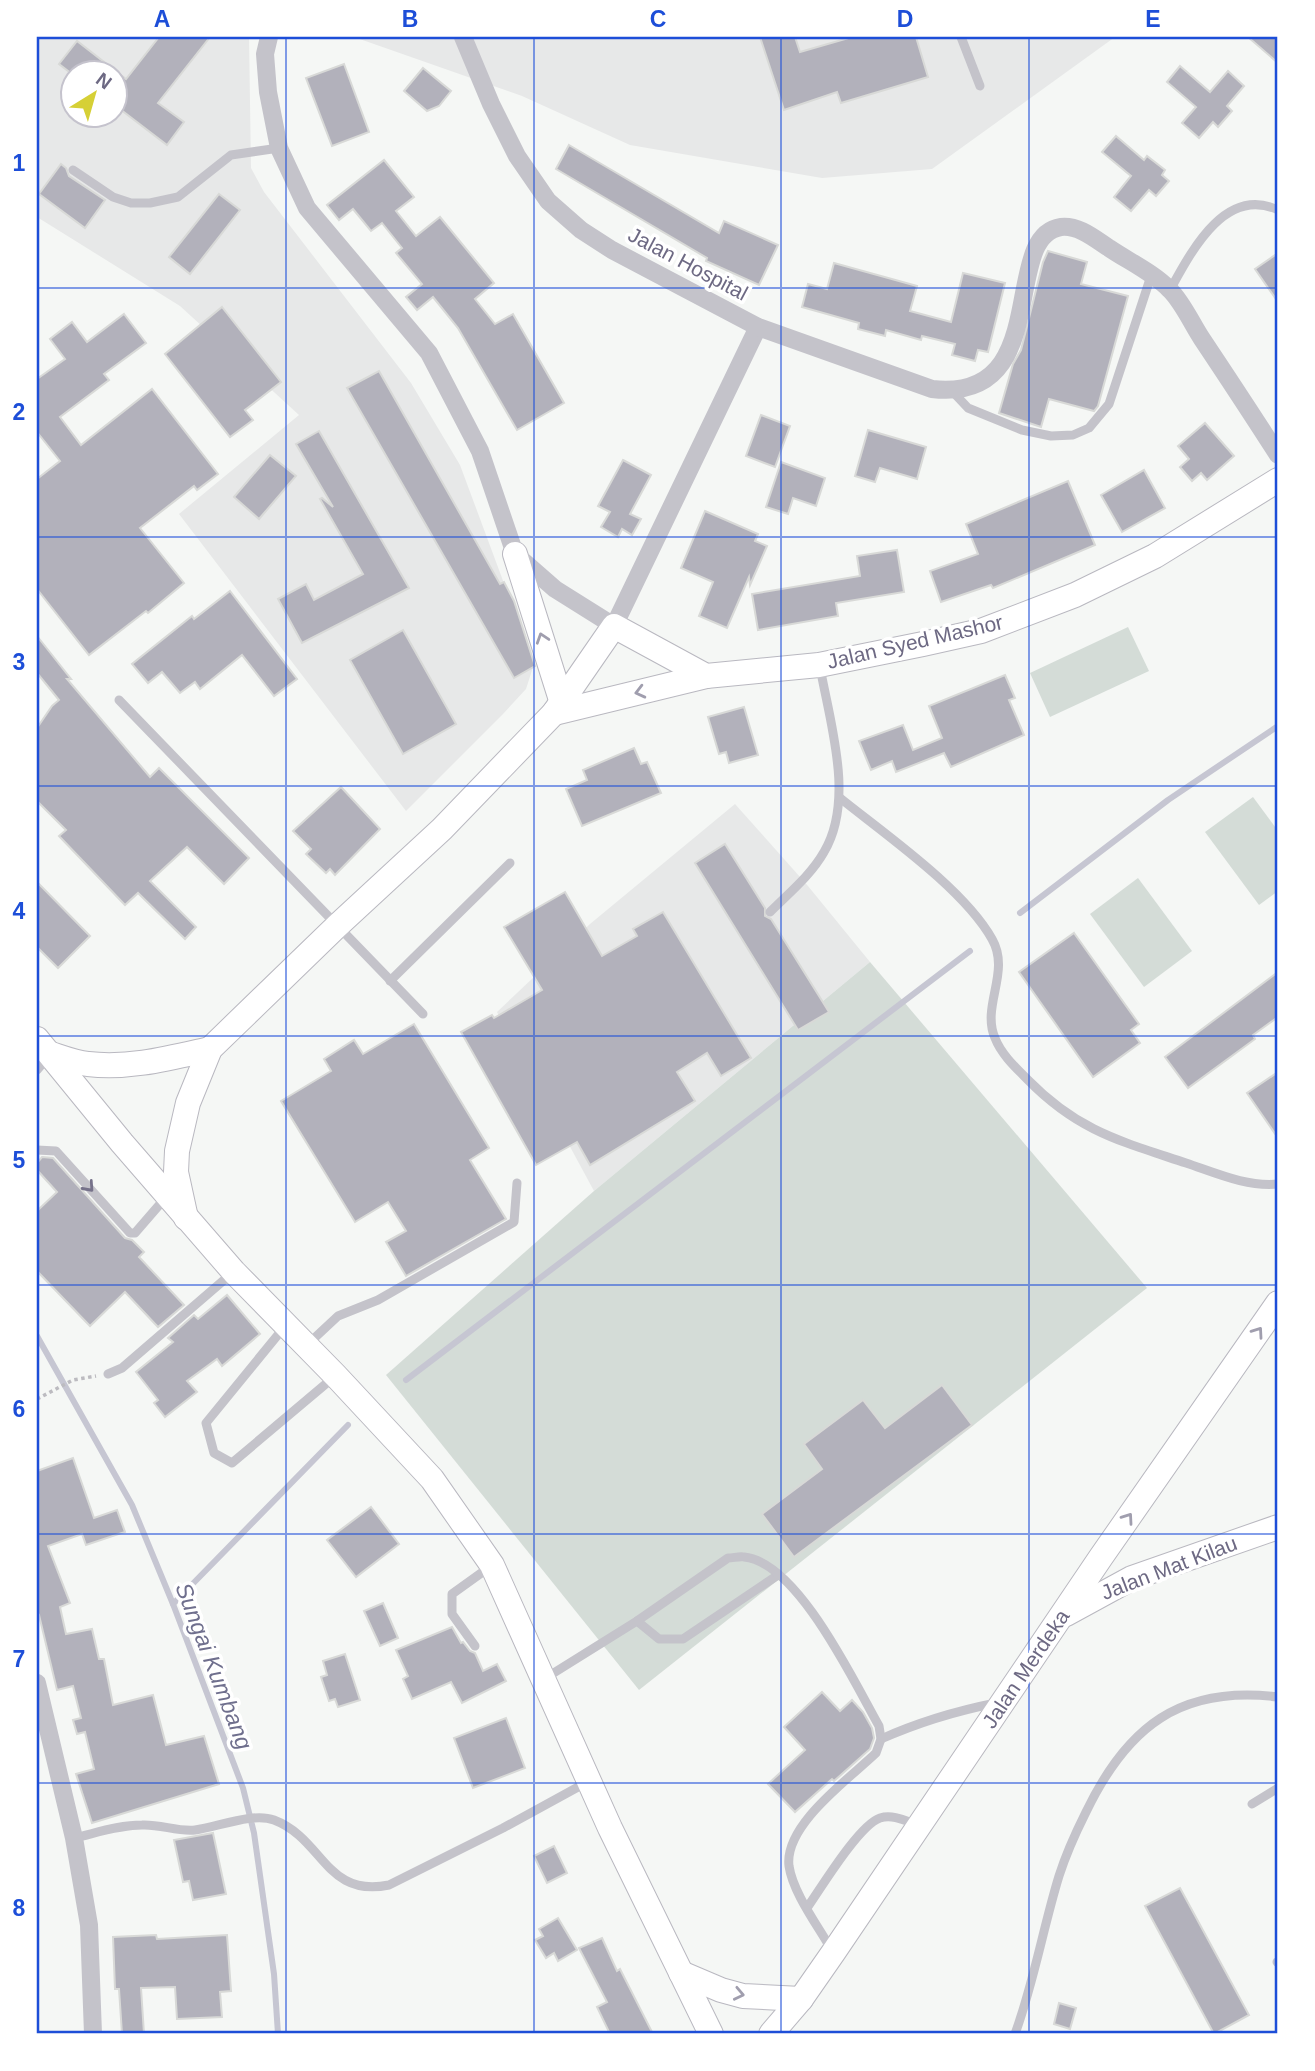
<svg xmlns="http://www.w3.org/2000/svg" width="1315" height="2071" viewBox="0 0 1315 2071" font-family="Helvetica,sans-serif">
	<rect width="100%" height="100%" fill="#f5f7f5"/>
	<g fill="#e7e8e8" fill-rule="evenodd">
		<path d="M 37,37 L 249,37 L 251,168 L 264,192 L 411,383 L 460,465 L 534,664 L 526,689 L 503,714 L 406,811 L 179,514 L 299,415 L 180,306 L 37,217 ZM 74,74 L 116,74 L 116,116 L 74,116 Z"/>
		<path d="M 354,37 L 1115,37 L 932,169 L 822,178 L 630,145 L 522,96 Z"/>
		<path d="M 735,804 L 808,886 L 870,962 L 594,1191 L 497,1012 L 590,924 Z"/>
	</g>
	<g fill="#d4dcd7">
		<path d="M 1128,627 L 1149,671 L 1050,717 L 1030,673 Z"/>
		<path d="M 1253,797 L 1278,831 L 1278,891 L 1259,905 L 1205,832 Z"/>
		<path d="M 1138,878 L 1192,951 L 1144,987 L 1090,914 Z"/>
		<path d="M 870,962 L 1147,1288 L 639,1690 L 386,1375 L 594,1191 Z"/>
	</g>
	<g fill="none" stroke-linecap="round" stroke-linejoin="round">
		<g stroke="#c6c6d2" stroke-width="6">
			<path d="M 1020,913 L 1168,800 L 1278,726"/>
			<path d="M 37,1336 L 132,1505 L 173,1604 L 243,1788 L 254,1833 L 274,1974 L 278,2034"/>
			<path d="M 406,1380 L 970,951"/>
			<path d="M 173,1604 L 348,1425"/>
		</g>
	</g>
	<g fill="#b2b1bb" stroke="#d8d9d7" stroke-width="2">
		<path d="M 159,37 L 210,37 L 158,103 L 184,122 L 167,145 L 116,106 L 116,74 L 72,74 L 59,64 L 77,41 L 126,79 Z"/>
		<path d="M 760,37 L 795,37 L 800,52 L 852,37 L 916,37 L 928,77 L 841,103 L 837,92 L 784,110 Z"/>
		<path d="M 1248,37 L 1278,37 L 1278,63 Z"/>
		<path d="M 344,64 L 369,132 L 332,146 L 306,78 Z"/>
		<path d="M 1180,66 L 1210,92 L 1228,71 L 1244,86 L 1227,106 L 1232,111 L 1218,127 L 1213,122 L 1199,138 L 1182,123 L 1196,107 L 1167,82 Z"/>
		<path d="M 423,68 L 451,91 L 439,106 L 427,111 L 404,91 Z"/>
		<path d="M 1116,136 L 1144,160 L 1147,156 L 1165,170 L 1162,175 L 1169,181 L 1156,196 L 1149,190 L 1131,211 L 1114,197 L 1131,176 L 1102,152 Z"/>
		<path d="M 569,145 L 719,233 L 724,221 L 778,245 L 759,285 L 706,261 L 707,258 L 556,169 Z"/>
		<path d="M 384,160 L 414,197 L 396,211 L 416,236 L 440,217 L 494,283 L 475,299 L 495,324 L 513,314 L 564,403 L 517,430 L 458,328 L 433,297 L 417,310 L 406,297 L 422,284 L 396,253 L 402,248 L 382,223 L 371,231 L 353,209 L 339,220 L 327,205 Z"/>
		<path d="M 61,164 L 66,168 L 69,176 L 105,200 L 85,228 L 39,194 Z"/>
		<path d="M 219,194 L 240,210 L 190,274 L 169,257 Z"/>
		<path d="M 1048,251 L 1087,262 L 1081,284 L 1128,296 L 1098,406 L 1094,411 L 1049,399 L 1041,427 L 999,413 L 1013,364 L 1021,350 L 1043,262 Z"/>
		<path d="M 1278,253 L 1278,302 L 1255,269 Z"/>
		<path d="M 834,263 L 917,286 L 910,311 L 951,322 L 963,273 L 1005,283 L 988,352 L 978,350 L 975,361 L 952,355 L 955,344 L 922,336 L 921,340 L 886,330 L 885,336 L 858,329 L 859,323 L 802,307 L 808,284 L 827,289 Z"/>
		<path d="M 222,307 L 281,382 L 245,410 L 253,420 L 230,437 L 165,354 Z"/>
		<path d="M 124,314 L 146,343 L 104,374 L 109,380 L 60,417 L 81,445 L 152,389 L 218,474 L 197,490 L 194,486 L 140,528 L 184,583 L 148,613 L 146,611 L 89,655 L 37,589 L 37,479 L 60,461 L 37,432 L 37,379 L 65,359 L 50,339 L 72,322 L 87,342 Z"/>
		<path d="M 379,371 L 500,584 L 504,582 L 514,601 L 535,666 L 514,678 L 347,388 Z"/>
		<path d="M 761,415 L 790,426 L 775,467 L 746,456 Z"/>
		<path d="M 1205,423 L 1234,456 L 1207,480 L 1201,473 L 1192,481 L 1180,467 L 1189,459 L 1178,446 Z"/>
		<path d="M 868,430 L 926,447 L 917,479 L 880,468 L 875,482 L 855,476 Z"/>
		<path d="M 319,431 L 409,588 L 302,643 L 278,599 L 306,584 L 314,600 L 363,574 L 320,499 L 322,498 L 333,507 L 296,444 Z"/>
		<path d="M 270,455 L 296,476 L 259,519 L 234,497 Z"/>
		<path d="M 623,460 L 651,475 L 630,514 L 641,519 L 632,535 L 622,529 L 618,537 L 601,527 L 610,512 L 598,506 Z"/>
		<path d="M 781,462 L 825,478 L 816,506 L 793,498 L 788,514 L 766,507 Z"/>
		<path d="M 1144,470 L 1165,508 L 1122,532 L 1101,495 Z"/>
		<path d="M 1068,481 L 1095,545 L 993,588 L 991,585 L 941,602 L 930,571 L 978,554 L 966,524 Z"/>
		<path d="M 705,511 L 758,534 L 755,541 L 767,546 L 750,585 L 749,577 L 727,628 L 699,616 L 713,582 L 681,568 Z"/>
		<path d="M 897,550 L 904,592 L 836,603 L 838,616 L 758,630 L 752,594 L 860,576 L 857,556 Z"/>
		<path d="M 230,591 L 297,679 L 274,696 L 242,655 L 200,689 L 195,682 L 180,693 L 162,672 L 148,683 L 132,664 L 192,616 L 194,619 Z"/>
		<path d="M 403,630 L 456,724 L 403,754 L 350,660 Z"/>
		<path d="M 37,636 L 71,679 L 67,679 L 150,777 L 159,768 L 249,858 L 224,884 L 187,847 L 150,881 L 196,927 L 185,939 L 138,893 L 125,905 L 59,836 L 66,830 L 37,801 L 37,728 L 52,706 L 59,700 L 37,673 Z"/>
		<path d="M 1005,675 L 1015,698 L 1009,700 L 1024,735 L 951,767 L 944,753 L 896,772 L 892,761 L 871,770 L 859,741 L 903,725 L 913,750 L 942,738 L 929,706 Z"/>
		<path d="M 744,707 L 758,755 L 729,763 L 726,752 L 719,754 L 708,717 Z"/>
		<path d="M 634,748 L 641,764 L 647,762 L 661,793 L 582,826 L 566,789 L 587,780 L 583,770 Z"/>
		<path d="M 341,787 L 380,829 L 335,875 L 330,869 L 326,873 L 306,854 L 311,849 L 293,831 Z"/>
		<path d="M 725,844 L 765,908 L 765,916 L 771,919 L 829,1012 L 798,1030 L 695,863 Z"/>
		<path d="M 37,882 L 90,936 L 58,968 L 37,947 Z"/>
		<path d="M 565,892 L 602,956 L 637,936 L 633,929 L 663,912 L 751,1058 L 721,1076 L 707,1053 L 677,1072 L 695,1101 L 590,1165 L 577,1142 L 536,1165 L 461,1032 L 492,1015 L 494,1018 L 542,990 L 504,927 Z"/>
		<path d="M 1074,933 L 1139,1024 L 1131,1030 L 1140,1043 L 1093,1077 L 1019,972 Z"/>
		<path d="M 1278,972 L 1278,1017 L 1253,1035 L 1255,1039 L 1188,1088 L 1165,1057 Z"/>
		<path d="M 414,1024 L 489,1148 L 470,1160 L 506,1219 L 406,1276 L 386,1242 L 406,1231 L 388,1202 L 355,1222 L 281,1101 L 331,1071 L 324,1059 L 354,1040 L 363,1054 Z"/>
		<path d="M 1278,1072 L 1278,1138 L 1247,1093 Z"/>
		<path d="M 42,1157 L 53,1158 L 125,1238 L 132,1240 L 144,1252 L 139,1257 L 184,1305 L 158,1327 L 125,1292 L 90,1326 L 37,1271 L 37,1211 L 57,1192 L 37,1170 L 37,1163 Z"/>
		<path d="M 227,1295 L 260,1334 L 222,1366 L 217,1359 L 187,1381 L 197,1392 L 165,1417 L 154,1403 L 158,1400 L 136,1372 L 173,1342 L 168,1338 L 194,1315 L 198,1319 Z"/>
		<path d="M 942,1385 L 972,1425 L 794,1557 L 762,1514 L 822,1469 L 804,1444 L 863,1400 L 885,1428 Z"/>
		<path d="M 73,1458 L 94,1518 L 117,1510 L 125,1532 L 86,1545 L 82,1534 L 48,1546 L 70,1603 L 60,1607 L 66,1634 L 92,1629 L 99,1659 L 104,1659 L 113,1705 L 153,1695 L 166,1745 L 204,1736 L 219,1784 L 92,1823 L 76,1774 L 94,1769 L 85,1732 L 77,1734 L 73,1720 L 81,1718 L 73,1686 L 57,1690 L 39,1615 L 37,1616 L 37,1471 Z"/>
		<path d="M 371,1507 L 399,1544 L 356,1577 L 327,1540 Z"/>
		<path d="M 383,1603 L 398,1638 L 380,1646 L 364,1611 Z"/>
		<path d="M 452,1627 L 461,1643 L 463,1642 L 470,1651 L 475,1653 L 483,1671 L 497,1664 L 506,1681 L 462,1703 L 451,1682 L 412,1699 L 403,1679 L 408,1676 L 396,1650 Z"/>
		<path d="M 345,1654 L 360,1700 L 338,1707 L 335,1699 L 329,1701 L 321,1677 L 327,1675 L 323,1661 Z"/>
		<path d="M 822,1692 L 840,1711 L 852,1700 L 863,1712 L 872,1728 L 874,1738 L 870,1749 L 834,1781 L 832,1779 L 795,1812 L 768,1784 L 805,1750 L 784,1727 Z"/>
		<path d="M 506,1718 L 525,1768 L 473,1788 L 454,1738 Z"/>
		<path d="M 213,1833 L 226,1894 L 193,1900 L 189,1881 L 183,1882 L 174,1840 Z"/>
		<path d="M 554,1846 L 567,1873 L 547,1883 L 534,1856 Z"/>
		<path d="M 1180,1888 L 1249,2015 L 1214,2034 L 1145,1906 Z"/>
		<path d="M 558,1918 L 577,1950 L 558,1961 L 554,1953 L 546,1958 L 535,1940 L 543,1936 L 539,1929 Z"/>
		<path d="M 156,1935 L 157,1939 L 227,1935 L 231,1991 L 220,1992 L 222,2017 L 177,2019 L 175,1987 L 141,1988 L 144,2034 L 122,2034 L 119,1989 L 115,1989 L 113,1937 Z"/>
		<path d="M 602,1938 L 617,1971 L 620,1969 L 653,2034 L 610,2034 L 597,2007 L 607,2002 L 579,1948 Z"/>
		<path d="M 1059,2003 L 1076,2008 L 1070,2029 L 1054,2024 Z"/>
	</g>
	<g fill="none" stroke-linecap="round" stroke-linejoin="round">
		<g stroke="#b9b8c0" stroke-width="26">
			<g id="secondary">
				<path d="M 515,554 L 562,703"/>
				<path d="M 554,713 L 706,676"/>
				<path d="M 37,1039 L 122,1143 L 234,1272 L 336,1376 L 432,1479 L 492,1565 L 610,1828 L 711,2034"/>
				<path d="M 51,1054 C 63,1058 76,1063 88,1064 C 129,1069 170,1058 210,1049"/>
				<path d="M 186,1218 L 176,1172 L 177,1151 L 188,1103 L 210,1049 L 337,926 L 442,829 L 554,713 L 614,626 L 706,676 L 819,665 L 923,644 L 981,631 L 1075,595 L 1155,556 L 1278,480"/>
				<path d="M 1066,1614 L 1132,1578 L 1278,1527"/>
				<path d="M 681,1973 L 721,1990 L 743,1996 L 801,1999"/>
				<path d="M 771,2034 L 801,1999 L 833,1953 L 1101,1557 L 1278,1303"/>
			</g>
		</g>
		<path stroke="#bcbbc0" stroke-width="3.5" stroke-dasharray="3.5 3.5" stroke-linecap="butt" d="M 37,1399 L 73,1380 L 96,1376"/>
		<g stroke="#c4c3ca" stroke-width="9">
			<path d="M 961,37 L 980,86"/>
			<path d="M 73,170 L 113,197 L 131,203 L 150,203 L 178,197 L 231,155 L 279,148"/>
			<path d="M 1170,290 C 1191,252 1225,185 1278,210"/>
			<path d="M 952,391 L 968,408 L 1022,430 L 1051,436 L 1073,435 L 1089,428 L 1109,404 L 1151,276"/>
			<path d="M 119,700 L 423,1014"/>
			<path d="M 840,798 C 886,835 964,889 992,939 C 1011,972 981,1006 995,1038 C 1001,1054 1016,1068 1028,1080 C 1078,1131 1120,1141 1186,1163 C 1216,1173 1246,1187 1278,1184"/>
			<path d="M 770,912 C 789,893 811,875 824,852 C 855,800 830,723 820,667"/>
			<path d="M 390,981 L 510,863"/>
			<path d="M 37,1070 L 49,1056"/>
			<path d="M 37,1150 L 56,1151 L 130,1233 L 135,1233 L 167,1196"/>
			<path d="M 286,1325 L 206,1423 L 214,1453 L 232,1463 L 334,1377"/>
			<path d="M 308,1344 L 338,1316 L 378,1300 L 514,1222 L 517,1183"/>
			<path d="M 108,1374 L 122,1368 L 231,1274"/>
			<path d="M 637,1621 L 659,1639 L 683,1639 L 778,1575"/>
			<path d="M 475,1646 L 452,1614 L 452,1594 L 491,1566"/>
			<path d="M 544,1679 L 637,1621 L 728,1558 C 733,1558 740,1556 744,1557 C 798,1562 855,1684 879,1726 L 881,1739 L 876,1753 C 849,1779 784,1825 789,1866 C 793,1893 818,1926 831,1949"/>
			<path d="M 881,1739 C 919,1722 956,1711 996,1703"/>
			<path d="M 1252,1804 L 1278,1788"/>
			<path d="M 74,1838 C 96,1833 119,1825 142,1825 C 160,1824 178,1832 195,1830 C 218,1827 253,1812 274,1820 C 324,1839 325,1898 389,1885 L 503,1828 L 589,1781"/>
			<path d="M 807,1908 C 821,1888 859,1825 880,1818 C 893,1814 906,1821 918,1825"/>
			<path d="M 1277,1962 L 1278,1963"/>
			<path d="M 1015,2034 C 1034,1982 1043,1928 1059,1876 C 1066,1854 1076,1832 1086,1812 C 1127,1727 1180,1685 1278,1697"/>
		</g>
		<g stroke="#c4c3ca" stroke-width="18">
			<path d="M 269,37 L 265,54 L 268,92 L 279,148 L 307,208 L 429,353 L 480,451 L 515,554 L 555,589 L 614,626 L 758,327"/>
			<path d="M 463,37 L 491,104 L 517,156 L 548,201 L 581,230 L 612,250 L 758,327 L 932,389 C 1055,403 999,236 1061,227 C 1079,225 1095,239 1109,248 C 1128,261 1154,273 1170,290 C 1183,303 1192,324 1202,339 C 1228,378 1253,416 1278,455"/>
			<path d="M 37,1683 L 74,1838 L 89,1925 L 93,2034"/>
		</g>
		<use href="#secondary" stroke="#fff" stroke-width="24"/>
	</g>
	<defs><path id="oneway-chevron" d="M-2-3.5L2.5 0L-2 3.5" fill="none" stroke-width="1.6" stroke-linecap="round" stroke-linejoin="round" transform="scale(1.75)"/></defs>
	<g stroke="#a09eae">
		<use href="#oneway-chevron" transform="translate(542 638) rotate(-108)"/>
		<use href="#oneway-chevron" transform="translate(640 692) rotate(166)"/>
		<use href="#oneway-chevron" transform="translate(1258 1332) rotate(-55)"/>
		<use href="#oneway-chevron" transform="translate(1128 1518) rotate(-55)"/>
		<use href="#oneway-chevron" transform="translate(739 1994) rotate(12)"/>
	</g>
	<use stroke="#76728a" href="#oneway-chevron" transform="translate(89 1187) rotate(48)"/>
	<path fill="none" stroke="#1d4ed8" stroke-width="2" stroke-opacity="0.55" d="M 286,37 L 286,2034M 534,37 L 534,2034M 781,37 L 781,2034M 1029,37 L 1029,2034M 37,288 L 1278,288M 37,537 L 1278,537M 37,786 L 1278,786M 37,1036 L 1278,1036M 37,1285 L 1278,1285M 37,1534 L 1278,1534M 37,1783 L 1278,1783"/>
	<g text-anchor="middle" stroke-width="7" stroke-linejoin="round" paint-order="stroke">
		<g font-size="21" fill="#6d6983" stroke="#fff">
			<text transform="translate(688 264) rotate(28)" y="7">Jalan Hospital</text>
			<text transform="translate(915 642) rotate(-13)" y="7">Jalan Syed Mashor</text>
			<text transform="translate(1169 1568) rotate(-21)" y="7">Jalan Mat Kilau</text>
			<text transform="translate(1026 1669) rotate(-56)" y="7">Jalan Merdeka</text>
		</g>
		<g font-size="23" font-style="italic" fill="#6f6f8d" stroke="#fff">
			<text transform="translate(214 1666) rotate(69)" y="8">Sungai Kumbang</text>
		</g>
	</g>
	<rect width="1315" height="2071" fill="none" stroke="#ffffff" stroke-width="77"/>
	<g transform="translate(94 94) rotate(37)"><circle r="33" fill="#ffffff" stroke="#c5c3cd" stroke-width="2"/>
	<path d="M0-5L12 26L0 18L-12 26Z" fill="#d6d036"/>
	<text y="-10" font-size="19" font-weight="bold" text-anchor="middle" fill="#6d6983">N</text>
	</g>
	<rect x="38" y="38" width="1238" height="1994" fill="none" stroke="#1d4ed8" stroke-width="2.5"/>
	<g font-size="23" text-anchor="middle" font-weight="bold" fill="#1d4ed8">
		<text x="162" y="27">A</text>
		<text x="410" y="27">B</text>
		<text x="658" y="27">C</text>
		<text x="905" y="27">D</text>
		<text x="1153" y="27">E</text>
		<text x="19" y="171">1</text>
		<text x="19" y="420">2</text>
		<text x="19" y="670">3</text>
		<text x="19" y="919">4</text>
		<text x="19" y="1168">5</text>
		<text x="19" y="1417">6</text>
		<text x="19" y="1667">7</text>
		<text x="19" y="1916">8</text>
	</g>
</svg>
